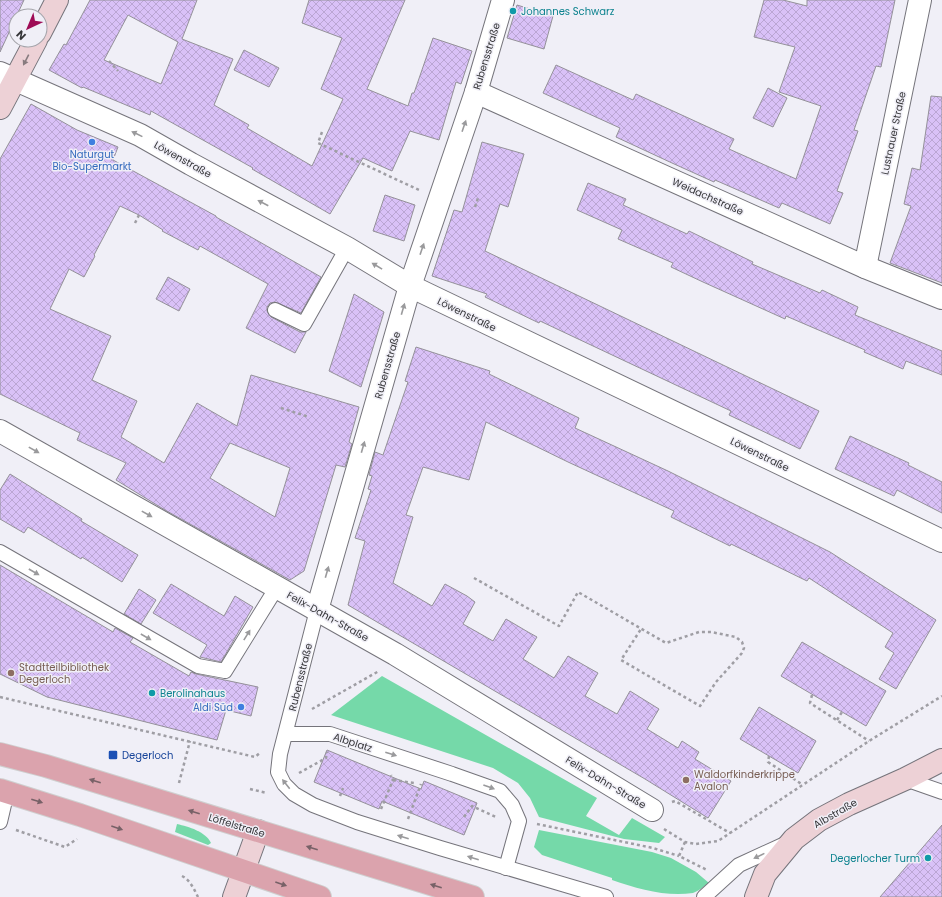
<svg xmlns="http://www.w3.org/2000/svg" width="942" height="897" viewBox="0 0 942 897" font-family="Poppins,sans-serif">
	<defs>
		<pattern id="building-cross-hatch" width="8" height="8" patternUnits="userSpaceOnUse"><rect width="8" height="8" fill="#d9c1f7"/><path d="M0 0l8 8M0 8l8-8" fill="none" stroke="#bba6d4"/></pattern>
	</defs>
	<rect width="100%" height="100%" fill="#f0eff7"/>
	<g fill="#75d9a9">
		<path d="M 382,676 L 597,798 L 586,816 L 619,835 L 632,818 L 665,837 L 659,843 L 624,839 L 539,817 L 530,798 L 518,783 L 493,768 L 331,715 Z"/>
		<path d="M 177,824 C 189,827 205,831 211,843 L 208,845 L 175,832 Z"/>
		<path d="M 539,830 L 652,852 L 671,858 L 696,872 L 709,883 C 704,886 699,891 693,893 C 666,897 638,889 612,880 L 612,878 L 542,855 L 534,847 Z"/>
	</g>
	<g fill="url(#building-cross-hatch)" stroke="#949199" fill-rule="evenodd">
		<path d="M 0,0 L 24,0 L 0,52 Z"/>
		<path d="M 90,0 L 197,0 L 182,39 L 233,59 L 214,105 L 249,125 L 247,128 L 312,166 L 343,99 L 321,89 L 342,38 L 302,23 L 309,0 L 405,0 L 367,89 L 408,106 L 412,93 L 414,93 L 433,38 L 472,51 L 461,84 L 456,82 L 439,140 L 410,131 L 392,171 L 363,158 L 330,214 L 252,169 L 253,168 L 151,111 L 150,115 L 83,87 L 82,88 L 49,70 L 64,44 L 66,45 ZM 128,15 L 178,42 L 161,84 L 104,60 Z"/>
		<path d="M 764,0 L 783,0 L 807,6 L 807,0 L 895,0 L 881,67 L 876,66 L 854,130 L 858,131 L 837,191 L 843,193 L 830,224 L 782,203 L 779,208 L 715,180 L 714,182 L 672,163 L 616,137 L 620,128 L 543,93 L 556,65 L 633,100 L 636,94 L 734,139 L 729,149 L 796,179 L 821,106 L 779,92 L 795,47 L 754,37 Z"/>
		<path d="M 517,5 L 553,16 L 544,49 L 507,38 Z"/>
		<path d="M 244,50 L 279,68 L 269,87 L 234,70 Z"/>
		<path d="M 768,88 L 787,98 L 773,127 L 753,118 Z"/>
		<path d="M 931,96 L 942,97 L 942,283 L 890,263 L 911,206 L 904,204 L 912,168 L 920,170 Z"/>
		<path d="M 31,104 L 77,130 L 118,147 L 113,160 L 216,216 L 216,217 L 321,277 L 301,313 L 275,302 L 270,303 L 267,307 L 267,311 L 271,317 L 300,332 L 306,332 L 295,353 L 246,328 L 268,284 L 200,246 L 198,250 L 162,231 L 163,230 L 139,215 L 120,206 L 94,255 L 95,256 L 84,277 L 69,269 L 50,309 L 111,336 L 92,380 L 137,401 L 121,437 L 164,463 L 197,403 L 237,426 L 251,375 L 359,407 L 349,442 L 352,444 L 345,467 L 336,465 L 304,571 L 290,580 L 165,510 L 116,480 L 126,463 L 77,440 L 80,433 L 0,394 L 0,159 ZM 230,443 L 290,468 L 275,517 L 210,478 Z"/>
		<path d="M 482,142 L 524,154 L 508,207 L 500,204 L 485,251 L 819,411 L 800,449 L 729,415 L 731,411 L 540,321 L 539,323 L 485,297 L 487,294 L 432,276 L 454,210 L 462,212 Z"/>
		<path d="M 588,183 L 626,199 L 623,205 L 687,234 L 689,231 L 753,262 L 752,264 L 820,293 L 822,290 L 858,307 L 855,315 L 942,351 L 942,375 L 906,361 L 903,369 L 864,352 L 865,350 L 786,316 L 785,319 L 703,282 L 671,267 L 673,263 L 618,239 L 622,230 L 577,210 Z"/>
		<path d="M 385,195 L 415,205 L 404,241 L 373,231 Z"/>
		<path d="M 168,277 L 190,289 L 179,311 L 156,299 Z"/>
		<path d="M 354,294 L 384,312 L 361,387 L 329,371 Z"/>
		<path d="M 416,347 L 490,371 L 489,374 L 579,418 L 575,428 L 668,471 L 830,552 L 936,620 L 896,689 L 879,679 L 894,653 L 885,647 L 893,633 L 809,578 L 807,581 L 731,544 L 730,546 L 671,517 L 674,511 L 568,462 L 486,422 L 469,480 L 423,467 L 406,515 L 413,517 L 393,583 L 432,606 L 445,584 L 467,596 L 475,602 L 463,624 L 493,641 L 506,619 L 528,632 L 537,637 L 523,659 L 554,678 L 568,656 L 589,668 L 598,673 L 585,696 L 617,714 L 630,691 L 659,709 L 647,729 L 678,748 L 682,741 L 699,752 L 695,759 L 731,781 L 708,818 L 645,779 L 348,605 L 365,541 L 355,538 L 371,490 L 368,489 L 372,476 L 369,475 L 375,452 L 383,455 L 408,382 L 405,381 Z"/>
		<path d="M 850,436 L 909,463 L 908,465 L 942,482 L 942,513 L 897,490 L 894,496 L 835,469 Z"/>
		<path d="M 10,474 L 82,519 L 81,521 L 138,555 L 122,582 L 82,557 L 81,559 L 28,527 L 24,533 L 0,519 L 0,490 Z"/>
		<path d="M 0,565 L 113,632 L 115,628 L 133,638 L 130,642 L 189,676 L 191,672 L 196,674 L 258,687 L 251,716 L 226,710 L 217,740 L 47,697 L 0,674 Z"/>
		<path d="M 171,584 L 224,616 L 235,596 L 253,607 L 221,662 L 200,657 L 207,645 L 153,613 Z"/>
		<path d="M 139,589 L 156,600 L 141,624 L 124,614 Z"/>
		<path d="M 802,642 L 886,691 L 866,726 L 781,676 Z"/>
		<path d="M 759,707 L 816,741 L 798,773 L 740,739 Z"/>
		<path d="M 327,750 L 421,789 L 424,781 L 477,803 L 464,835 L 382,801 L 379,809 L 314,782 Z"/>
		<path d="M 942,825 L 942,897 L 880,897 Z"/>
	</g>
	<g fill="none" stroke-linecap="round" stroke-linejoin="round">
		<g stroke="#75747b" stroke-width="16">
			<g id="lane">
				<path d="M 275,310 L 304,324 L 347,248"/>
				<path d="M 0,552 L 198,666 L 225,671 L 277,587"/>
				<path d="M 317,610 L 280,754 L 278,772 L 284,784 L 294,794 L 313,805 L 357,822 L 440,848 L 606,897"/>
				<path d="M 286,734 L 330,734 L 452,774 L 500,791 L 512,805 L 519,821 L 506,868"/>
				<path d="M 905,779 L 942,792"/>
				<path d="M 0,822 L 7,792"/>
				<path d="M 704,897 L 739,865 L 787,843"/>
			</g>
		</g>
		<g stroke="#75747b" stroke-width="24">
			<g id="street">
				<path d="M 0,73 L 140,135 L 191,164 L 347,248 L 410,286 L 942,541"/>
				<path d="M 476,92 L 865,267 L 942,298"/>
				<path d="M 865,267 L 920,0"/>
				<path d="M 0,431 L 395,654 L 652,810"/>
				<path d="M 317,610 L 410,286 L 476,92 L 503,0"/>
			</g>
		</g>
		<g stroke="#75747b" stroke-width="24">
			<g id="secondary">
				<path d="M 40,33 L 57,0"/>
				<path d="M 0,108 L 36,40"/>
				<path d="M 234,897 L 258,831"/>
				<path d="M 756,897 L 765,874 L 794,839 L 819,820 L 849,804 L 905,779 L 942,760"/>
			</g>
		</g>
		<g stroke="#cfcfcf" stroke-width="24">
			<g id="primary">
				<path d="M 0,754 L 46,766 L 473,897"/>
				<path d="M 0,790 L 80,815 L 320,897"/>
			</g>
		</g>
		<g stroke="#9f9ea4" stroke-width="2.5" stroke-dasharray="3 3" stroke-linecap="butt">
			<path d="M 109,61 L 118,71"/>
			<path d="M 322,132 L 318,143 L 419,190"/>
			<path d="M 475,207 L 478,198"/>
			<path d="M 135,223 L 139,215"/>
			<path d="M 281,408 L 309,417"/>
			<path d="M 474,578 L 559,626 L 578,592 L 666,643 L 699,632 L 711,632 L 736,637 L 742,642 L 744,648 L 742,653 L 716,682 L 700,706 L 621,660 L 641,629"/>
			<path d="M 812,695 L 810,703 L 869,741"/>
			<path d="M 0,697 L 255,757 L 261,752"/>
			<path d="M 312,709 L 379,671"/>
			<path d="M 837,720 L 842,712"/>
			<path d="M 769,756 L 768,762 L 803,785"/>
			<path d="M 299,773 L 326,758 L 327,752"/>
			<path d="M 393,780 L 414,783"/>
			<path d="M 179,783 L 190,741"/>
			<path d="M 250,789 L 267,793"/>
			<path d="M 340,796 L 343,788"/>
			<path d="M 672,802 L 675,801 L 730,833"/>
			<path d="M 381,809 L 393,780 L 391,775"/>
			<path d="M 464,817 L 472,806 L 496,817"/>
			<path d="M 408,819 L 421,784"/>
			<path d="M 537,824 L 653,848 L 679,856"/>
			<path d="M 664,829 L 685,842 L 696,844 L 718,841 L 869,741 L 942,696"/>
			<path d="M 16,830 L 65,847 L 77,839"/>
			<path d="M 685,842 L 679,856 L 707,870"/>
			<path d="M 182,876 C 190,880 194,889 198,897"/>
		</g>
		<use href="#lane" stroke="#fff" stroke-width="14"/>
		<use href="#street" stroke="#fff" stroke-width="22"/>
		<use href="#secondary" stroke="#edd1d6" stroke-width="22"/>
		<use href="#primary" stroke="#dba3ad" stroke-width="22"/>
	</g>
	<defs><path id="oneway-solid" d="M-6-.8H1V-3.2L6.5 0L1 3.2V.8H-6Z"/></defs>
	<use fill="#887b7f" href="#oneway-solid" transform="translate(26 60) rotate(117)"/>
	<g fill="#9a9a9c">
		<use href="#oneway-solid" transform="translate(464 126) rotate(-71)"/>
		<use href="#oneway-solid" transform="translate(137 134) rotate(-154)"/>
		<use href="#oneway-solid" transform="translate(263 203) rotate(-152)"/>
		<use href="#oneway-solid" transform="translate(422 249) rotate(-71)"/>
		<use href="#oneway-solid" transform="translate(377 266) rotate(-149)"/>
		<use href="#oneway-solid" transform="translate(403 309) rotate(-74)"/>
		<use href="#oneway-solid" transform="translate(363 447) rotate(-74)"/>
		<use href="#oneway-solid" transform="translate(34 450) rotate(29)"/>
		<use href="#oneway-solid" transform="translate(147 514) rotate(29)"/>
		<use href="#oneway-solid" transform="translate(34 572) rotate(30)"/>
		<use href="#oneway-solid" transform="translate(327 572) rotate(-74)"/>
		<use href="#oneway-solid" transform="translate(247 635) rotate(-58)"/>
		<use href="#oneway-solid" transform="translate(146 637) rotate(30)"/>
		<use href="#oneway-solid" transform="translate(391 754) rotate(18)"/>
		<use href="#oneway-solid" transform="translate(286 784) rotate(-128)"/>
		<use href="#oneway-solid" transform="translate(489 787) rotate(20)"/>
		<use href="#oneway-solid" transform="translate(403 837) rotate(-162)"/>
		<use href="#oneway-solid" transform="translate(759 856) rotate(154)"/>
		<use href="#oneway-solid" transform="translate(473 858) rotate(-163)"/>
	</g>
	<g fill="#776167">
		<use href="#oneway-solid" transform="translate(95 781) rotate(-163)"/>
		<use href="#oneway-solid" transform="translate(37 801) rotate(18)"/>
		<use href="#oneway-solid" transform="translate(194 812) rotate(-163)"/>
		<use href="#oneway-solid" transform="translate(117 828) rotate(19)"/>
		<use href="#oneway-solid" transform="translate(312 848) rotate(-163)"/>
		<use href="#oneway-solid" transform="translate(281 884) rotate(19)"/>
		<use href="#oneway-solid" transform="translate(436 886) rotate(-163)"/>
	</g>
	<g fill="#0f9aa8" stroke="#f0eff7" stroke-width="1.5">
		<circle cx="513" cy="11" r="4"/>
		<circle cx="152" cy="693" r="4"/>
		<circle cx="928" cy="858" r="4"/>
	</g>
	<g fill="#3f7fe0" stroke="#f0eff7" stroke-width="1.5">
		<circle cx="92" cy="142" r="4"/>
		<circle cx="241" cy="707" r="4"/>
	</g>
	<g fill="#8d6e63" stroke="#f0eff7" stroke-width="1.5">
		<circle cx="11" cy="673" r="4"/>
		<circle cx="686" cy="780" r="4"/>
	</g>
	<rect fill="#1a4fb4" stroke="#f0eff7" stroke-width="1.5" x="108" y="750" width="10" height="10" rx="2"/>
	<g text-anchor="middle" stroke-width="3" stroke-linejoin="round" paint-order="stroke">
		<g font-size="10" fill="#0d838f" stroke="#f0eff7" text-anchor="start">
			<text x="521" y="15">Johannes Schwarz</text>
			<text x="160" y="697">Berolinahaus</text>
			<text x="920" y="862" text-anchor="end">Degerlocher Turm</text>
		</g>
		<g font-size="10" fill="#353538" stroke="#f0eff7">
			<text transform="translate(486 56) rotate(-73)" y="4">Rubensstraße</text>
			<text transform="translate(893 133) rotate(-78)" y="4">Lustnauer Straße</text>
			<text transform="translate(183 159) rotate(29)" y="4">Löwenstraße</text>
			<text transform="translate(708 196) rotate(24)" y="4">Weidachstraße</text>
			<text transform="translate(467 314) rotate(26)" y="4">Löwenstraße</text>
			<text transform="translate(387 365) rotate(-74)" y="4">Rubensstraße</text>
			<text transform="translate(760 454) rotate(26)" y="4">Löwenstraße</text>
			<text transform="translate(328 616) rotate(29)" y="4">Felix-Dahn-Straße</text>
			<text transform="translate(300 677) rotate(-76)" y="4">Rubensstraße</text>
			<text transform="translate(353 742) rotate(18)" y="4">Albplatz</text>
			<text transform="translate(606 782) rotate(31)" y="4">Felix-Dahn-Straße</text>
			<text transform="translate(835 813) rotate(-30)" y="4">Albstraße</text>
			<text transform="translate(237 825) rotate(17)" y="4">Löffelstraße</text>
		</g>
		<g font-size="10" fill="#366cbe" stroke="#f0eff7">
			<text x="92" y="158">Naturgut<tspan x="92" dy="12">Bio-Supermarkt</tspan></text>
			<text x="233" y="711" text-anchor="end">Aldi Süd</text>
		</g>
		<g font-size="10" fill="#785e54" stroke="#f0eff7" text-anchor="start">
			<text x="19" y="671">Stadtteilbibliothek<tspan x="19" dy="12">Degerloch</tspan></text>
			<text x="694" y="778">Waldorfkinderkrippe<tspan x="694" dy="12">Avalon</tspan></text>
		</g>
		<g font-size="10" fill="#164399" stroke="#f0eff7" text-anchor="start">
			<text x="122" y="759">Degerloch</text>
		</g>
	</g>
	<g transform="translate(28 28) rotate(224)"><circle r="19" fill="#f0eff7" stroke="#a5a5ab"/>
	<path d="M0-3L7 15L0 10L-7 15Z" fill="#9e0b55"/>
	<text y="-6" font-size="11" font-weight="bold" text-anchor="middle" fill="#353538">N</text>
	</g>
</svg>
